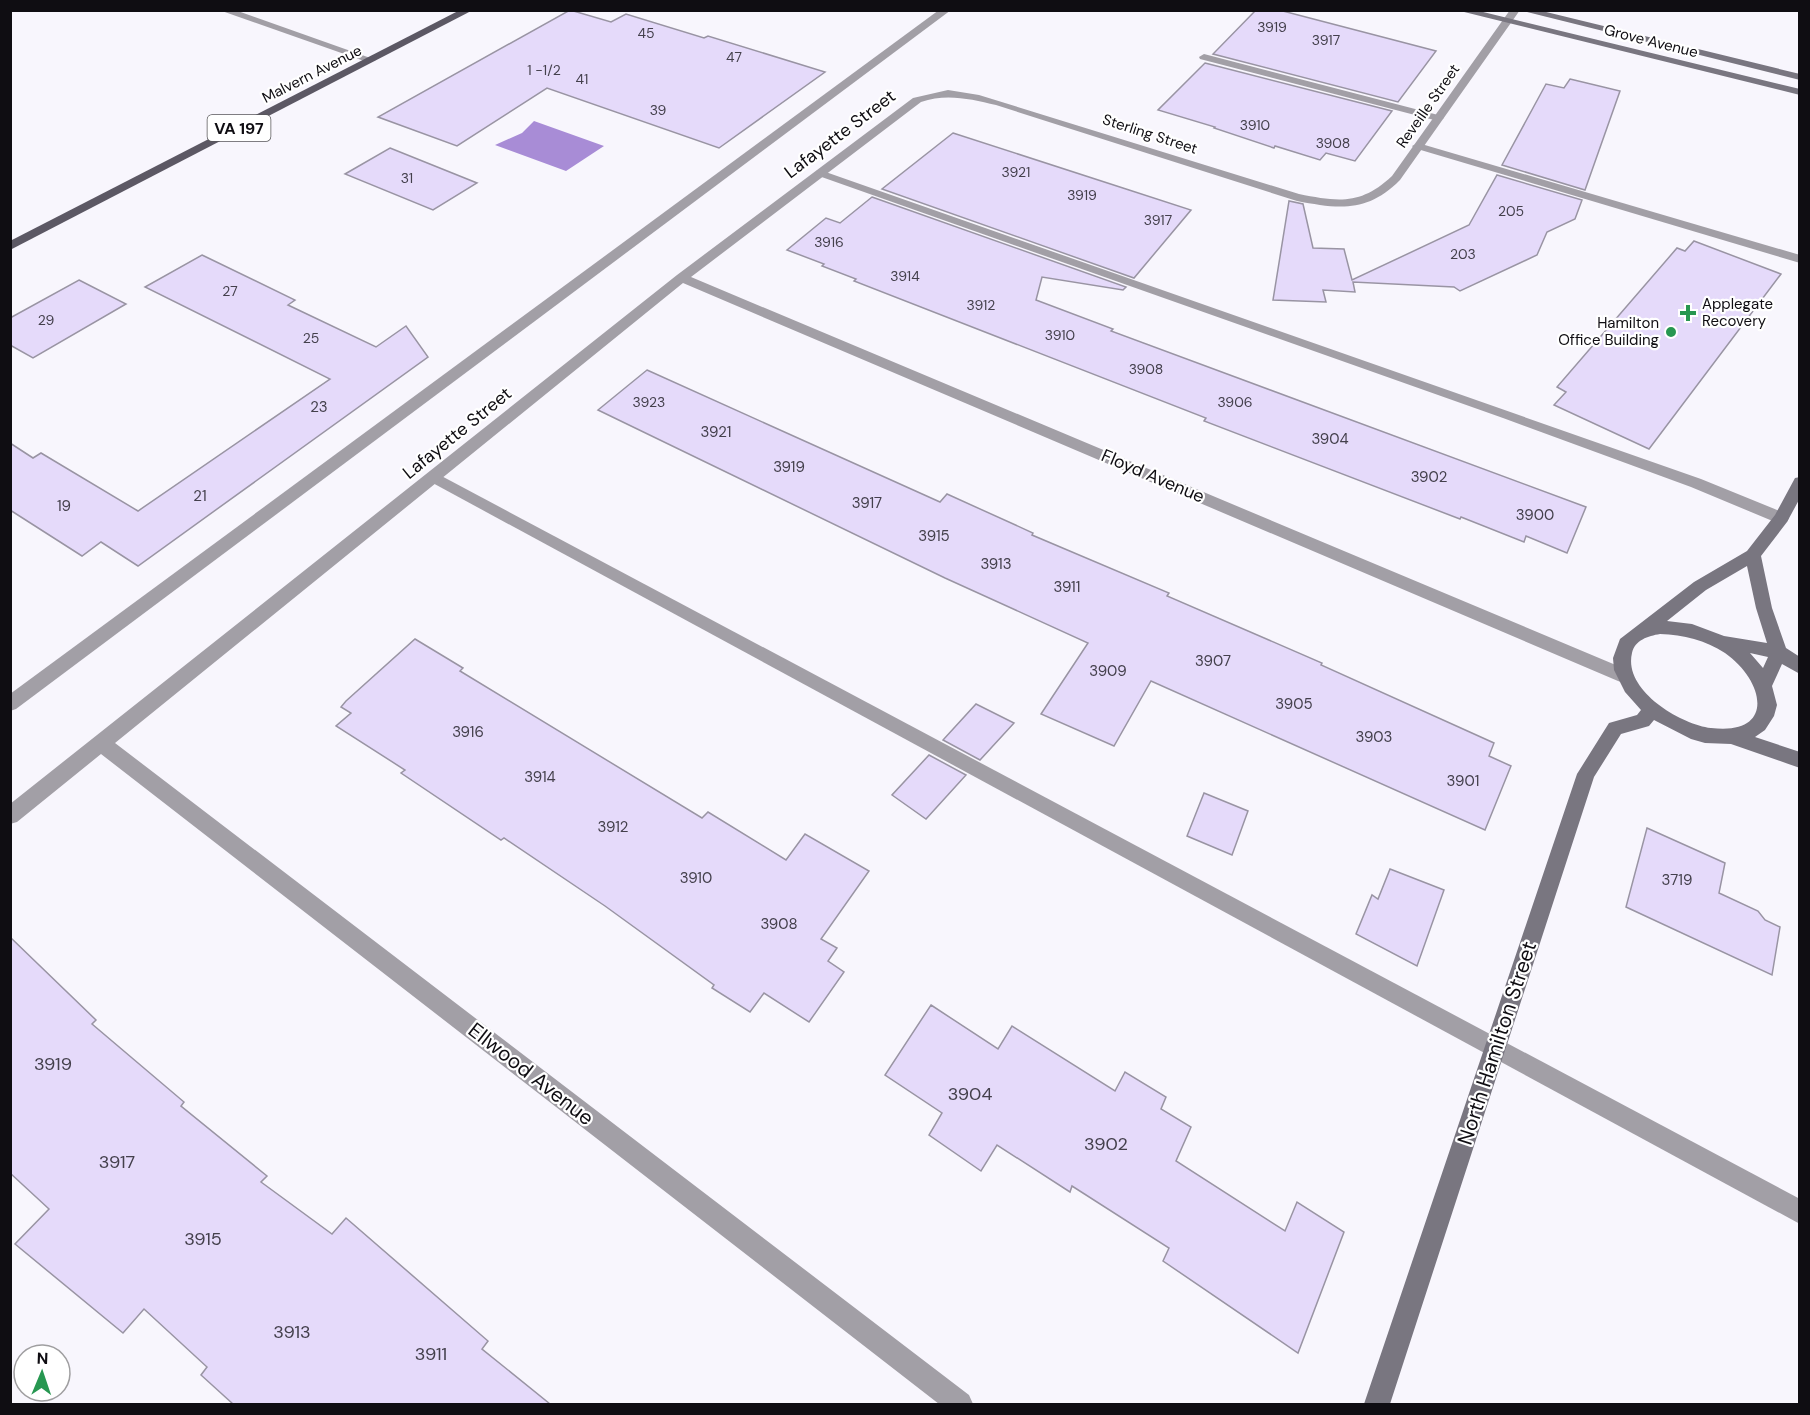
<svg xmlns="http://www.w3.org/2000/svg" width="1810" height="1415" viewBox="0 0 1810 1415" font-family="'DM Sans',sans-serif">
	<rect width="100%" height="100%" fill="#f8f6fd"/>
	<path fill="#a88cd6" d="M 534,121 L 604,146 L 566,171 L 495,145 L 522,133 Z"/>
	<g fill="#e5dafa" stroke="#9994a3" stroke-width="1.5">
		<path d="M 570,10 L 611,22 L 626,14 L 704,38 L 708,36 L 825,72 L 719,148 L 547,88 L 457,146 L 378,117 Z"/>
		<path d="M 1256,10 L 1279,10 L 1436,51 L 1398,102 L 1213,54 Z"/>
		<path d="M 1205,63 L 1392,111 L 1355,161 L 1326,153 L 1320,160 L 1275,146 L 1274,148 L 1214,128 L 1215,127 L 1158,110 Z"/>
		<path d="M 1570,79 L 1620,91 L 1585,190 L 1502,165 L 1546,84 L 1564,88 Z"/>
		<path d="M 953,133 L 1126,189 L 1191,210 L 1134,278 L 882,189 Z"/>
		<path d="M 390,148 L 477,183 L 433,210 L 345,174 Z"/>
		<path d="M 1497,175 L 1582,200 L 1575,219 L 1547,232 L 1537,255 L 1460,291 L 1454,287 L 1353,282 L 1355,292 L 1323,290 L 1326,302 L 1273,300 L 1289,201 L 1303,204 L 1313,248 L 1344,249 L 1352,280 L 1469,225 Z"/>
		<path d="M 872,197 L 1126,287 L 1123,290 L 1042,277 L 1036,300 L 1113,329 L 1111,331 L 1586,507 L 1567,553 L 1526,536 L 1524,542 L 1461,517 L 1460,519 L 1204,421 L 1206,418 L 854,281 L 856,279 L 822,266 L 824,264 L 787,250 L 826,218 L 840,223 Z"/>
		<path d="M 1694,241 L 1781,274 L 1649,449 L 1554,405 L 1566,392 L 1557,387 L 1677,248 L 1685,251 Z"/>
		<path d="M 202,255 L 295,300 L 288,305 L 376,347 L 406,326 L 428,357 L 138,566 L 101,542 L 82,556 L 10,510 L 10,443 L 33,458 L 41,453 L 138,511 L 330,379 L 145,287 Z"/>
		<path d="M 79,280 L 126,304 L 33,358 L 10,345 L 10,318 Z"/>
		<path d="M 647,370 L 940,502 L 947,494 L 1033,533 L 1032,535 L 1169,593 L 1167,596 L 1322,663 L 1321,665 L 1494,743 L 1489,756 L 1511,766 L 1485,830 L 1151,681 L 1114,746 L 1041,714 L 1088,643 L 945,578 L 598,410 Z"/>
		<path d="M 415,639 L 463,668 L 460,671 L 702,818 L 708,812 L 786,860 L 805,834 L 869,871 L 821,939 L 837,948 L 828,961 L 844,972 L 809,1022 L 764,993 L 750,1012 L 712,988 L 714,985 L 605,906 L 504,838 L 501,840 L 401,773 L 405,770 L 336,726 L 351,713 L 341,707 L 346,701 Z"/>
		<path d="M 976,704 L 1014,723 L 980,760 L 943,740 Z"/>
		<path d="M 929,755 L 966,775 L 926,819 L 892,795 Z"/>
		<path d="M 1204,793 L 1248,811 L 1232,855 L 1187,836 Z"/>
		<path d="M 1647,828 L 1725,863 L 1719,893 L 1758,911 L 1765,920 L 1780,927 L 1772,975 L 1626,907 Z"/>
		<path d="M 1390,869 L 1444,890 L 1417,966 L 1356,934 L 1372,895 L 1378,899 Z"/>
		<path d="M 10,937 L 96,1020 L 92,1024 L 184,1102 L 181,1106 L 267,1176 L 261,1182 L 332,1234 L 346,1218 L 488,1341 L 482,1349 L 550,1404 L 233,1404 L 201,1375 L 207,1367 L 144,1309 L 123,1333 L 15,1244 L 49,1209 L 10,1173 Z"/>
		<path d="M 931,1005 L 998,1049 L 1012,1026 L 1115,1091 L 1125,1072 L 1166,1097 L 1161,1109 L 1191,1127 L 1176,1161 L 1285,1231 L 1297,1202 L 1344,1232 L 1298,1353 L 1163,1261 L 1169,1248 L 1072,1186 L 1070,1192 L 997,1145 L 981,1171 L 929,1135 L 942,1113 L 885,1075 Z"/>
	</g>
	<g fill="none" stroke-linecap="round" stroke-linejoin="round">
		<g fill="#a29fa6" fill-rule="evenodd">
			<path d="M 939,10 L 951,10 L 16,709 L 10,711 L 10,694 Z"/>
			<path d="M 1204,54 L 1442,116 L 1444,118 L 1438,121 L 1200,59 L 1199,57 Z"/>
			<path d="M 1418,143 L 1800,255 L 1800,263 L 1414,148 L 1412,146 Z"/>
			<path d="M 820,170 L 1701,479 L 1787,514 L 1789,518 L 1787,522 L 1775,522 L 1691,487 L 1503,418 L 816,175 L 816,171 Z"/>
			<path d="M 434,472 L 1800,1199 L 1800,1224 L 429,481 L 426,477 L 429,473 Z"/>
		</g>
		<g fill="#a29fa6" fill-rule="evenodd">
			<path d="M 219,10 L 235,10 L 376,60 L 367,62 Z"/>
			<path d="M 1510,10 L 1520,10 L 1400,180 C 1367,213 1339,209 1297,201 L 996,105 C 971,99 946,93 921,102 L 691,277 L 1630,671 L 1633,676 L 1630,681 L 1624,683 L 1618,681 L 683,283 L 115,743 L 969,1395 L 973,1404 L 939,1404 L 101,754 L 17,822 L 10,824 L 10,804 L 677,275 L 913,98 L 948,90 L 979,95 L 1299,194 C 1339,202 1361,205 1392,176 Z"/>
		</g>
		<g fill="#797680" fill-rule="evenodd">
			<path d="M 1456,10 L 1475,10 L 1800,89 L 1800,95 Z"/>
			<path d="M 1519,10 L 1538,10 L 1800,74 L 1800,80 Z"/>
			<path d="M 1800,477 L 1800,498 L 1787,522 L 1761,556 L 1772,608 L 1786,648 L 1800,657 L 1800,674 L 1782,664 L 1772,686 L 1777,705 L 1774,716 L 1765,730 L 1755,737 L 1800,752 L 1800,768 L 1731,744 L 1705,743 L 1691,739 L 1654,720 L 1649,726 L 1621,734 L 1594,777 L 1390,1404 L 1364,1404 L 1577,774 L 1609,723 L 1637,715 L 1641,710 L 1625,692 L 1614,670 L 1613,658 L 1620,639 L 1694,582 L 1747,551 L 1775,515 L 1795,478 ZM 1747,566 L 1756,608 L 1767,643 L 1724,636 L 1692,624 L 1667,621 L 1706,590 ZM 1660,634 C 1684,635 1705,640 1725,653 C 1765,681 1776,736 1711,728 C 1680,724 1623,690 1632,653 C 1635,640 1648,636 1660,634 ZM 1750,653 L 1768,657 L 1763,668 Z"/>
		</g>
		<path fill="#5c5864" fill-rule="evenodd" d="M 460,10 L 473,10 L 10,250 L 10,241 Z"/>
	</g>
	<g fill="#279751" stroke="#fff" stroke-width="2">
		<path d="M1685 304h6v6h6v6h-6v6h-6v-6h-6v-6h6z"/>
		<circle cx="1671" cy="332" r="6"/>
	</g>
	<g text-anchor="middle" stroke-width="4.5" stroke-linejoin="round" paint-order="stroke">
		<g font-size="14" fill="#44404c">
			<text x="1272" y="32">3919</text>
			<text x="646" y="38">45</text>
			<text x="1326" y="45">3917</text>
			<text x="734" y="62">47</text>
			<text x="544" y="75">1 -1/2</text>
			<text x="582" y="84">41</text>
			<text x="658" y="115">39</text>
			<text x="1255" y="130">3910</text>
			<text x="1333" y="148">3908</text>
			<text x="1016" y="177">3921</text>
			<text x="407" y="183">31</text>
			<text x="1082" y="200">3919</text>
			<text x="1511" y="216">205</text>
			<text x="1158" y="225">3917</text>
			<text x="829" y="247">3916</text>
			<text x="1463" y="259">203</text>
			<text x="905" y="281">3914</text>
			<text x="230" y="296">27</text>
			<text x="981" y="310">3912</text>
			<text x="46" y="325">29</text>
			<text x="1060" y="340">3910</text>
			<text x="311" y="343">25</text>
			<text x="1146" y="374">3908</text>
			<text x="649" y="407">3923</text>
			<text x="1235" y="407">3906</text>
		</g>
		<g font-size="15" fill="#0f0d12" stroke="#fff">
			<text transform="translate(1651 41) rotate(14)" y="5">Grove Avenue</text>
			<text transform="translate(312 74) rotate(-27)" y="5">Malvern Avenue</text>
			<text transform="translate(1428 106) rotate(-55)" y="5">Reveille Street</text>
			<text transform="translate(1150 134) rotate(18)" y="5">Sterling Street</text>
		</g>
		<g font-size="15" fill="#0f0d12" stroke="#fff" text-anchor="start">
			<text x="1702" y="309">Applegate<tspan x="1702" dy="17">Recovery</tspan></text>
			<text x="1659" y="328" text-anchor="end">Hamilton<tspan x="1659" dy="17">Office Building</tspan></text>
		</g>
		<g font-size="15" fill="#44404c">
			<text x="319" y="412">23</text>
			<text x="716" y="437">3921</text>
			<text x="1330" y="444">3904</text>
			<text x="789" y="472">3919</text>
			<text x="1429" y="482">3902</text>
			<text x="200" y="501">21</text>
			<text x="867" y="508">3917</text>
			<text x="64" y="511">19</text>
			<text x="1535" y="520">3900</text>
			<text x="934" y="541">3915</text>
			<text x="996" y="569">3913</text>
			<text x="1067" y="592">3911</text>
			<text x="1213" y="666">3907</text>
			<text x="1108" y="676">3909</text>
			<text x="1294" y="709">3905</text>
			<text x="468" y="737">3916</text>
			<text x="1374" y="742">3903</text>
			<text x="540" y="782">3914</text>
			<text x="1463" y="786">3901</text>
			<text x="613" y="832">3912</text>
			<text x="696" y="883">3910</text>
			<text x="1677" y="885">3719</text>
			<text x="779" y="929">3908</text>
		</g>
		<rect fill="#fff" stroke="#575659" stroke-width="1.5" x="207.5" y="115" width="63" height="26" rx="4.5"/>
		<g font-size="16" font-weight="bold" fill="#0f0d12">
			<text x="239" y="134">VA 197</text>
		</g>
		<g font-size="18" fill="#0f0d12" stroke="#fff">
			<text transform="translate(840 134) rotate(-37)" y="6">Lafayette Street</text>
			<text transform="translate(457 433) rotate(-39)" y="6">Lafayette Street</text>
			<text transform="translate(1153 476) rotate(23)" y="6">Floyd Avenue</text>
		</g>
		<g font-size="18" fill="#44404c">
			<text x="53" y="1070">3919</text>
			<text x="970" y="1100">3904</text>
			<text x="1106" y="1150">3902</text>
			<text x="117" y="1168">3917</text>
			<text x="203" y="1245">3915</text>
			<text x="292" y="1338">3913</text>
			<text x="431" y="1360">3911</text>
		</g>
		<g font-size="21" fill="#0f0d12" stroke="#fff">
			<text transform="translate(1497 1043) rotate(-72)" y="7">North Hamilton Street</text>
			<text transform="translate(531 1074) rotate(38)" y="7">Ellwood Avenue</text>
		</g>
	</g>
	<rect width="1810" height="1415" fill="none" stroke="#0f0d12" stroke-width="24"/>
	<g transform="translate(42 1373) rotate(2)"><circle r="28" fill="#ffffff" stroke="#9f9ea0" stroke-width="1.5"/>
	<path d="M0-4.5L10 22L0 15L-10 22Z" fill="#279751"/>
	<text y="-9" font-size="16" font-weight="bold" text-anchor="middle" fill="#0f0d12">N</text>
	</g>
</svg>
